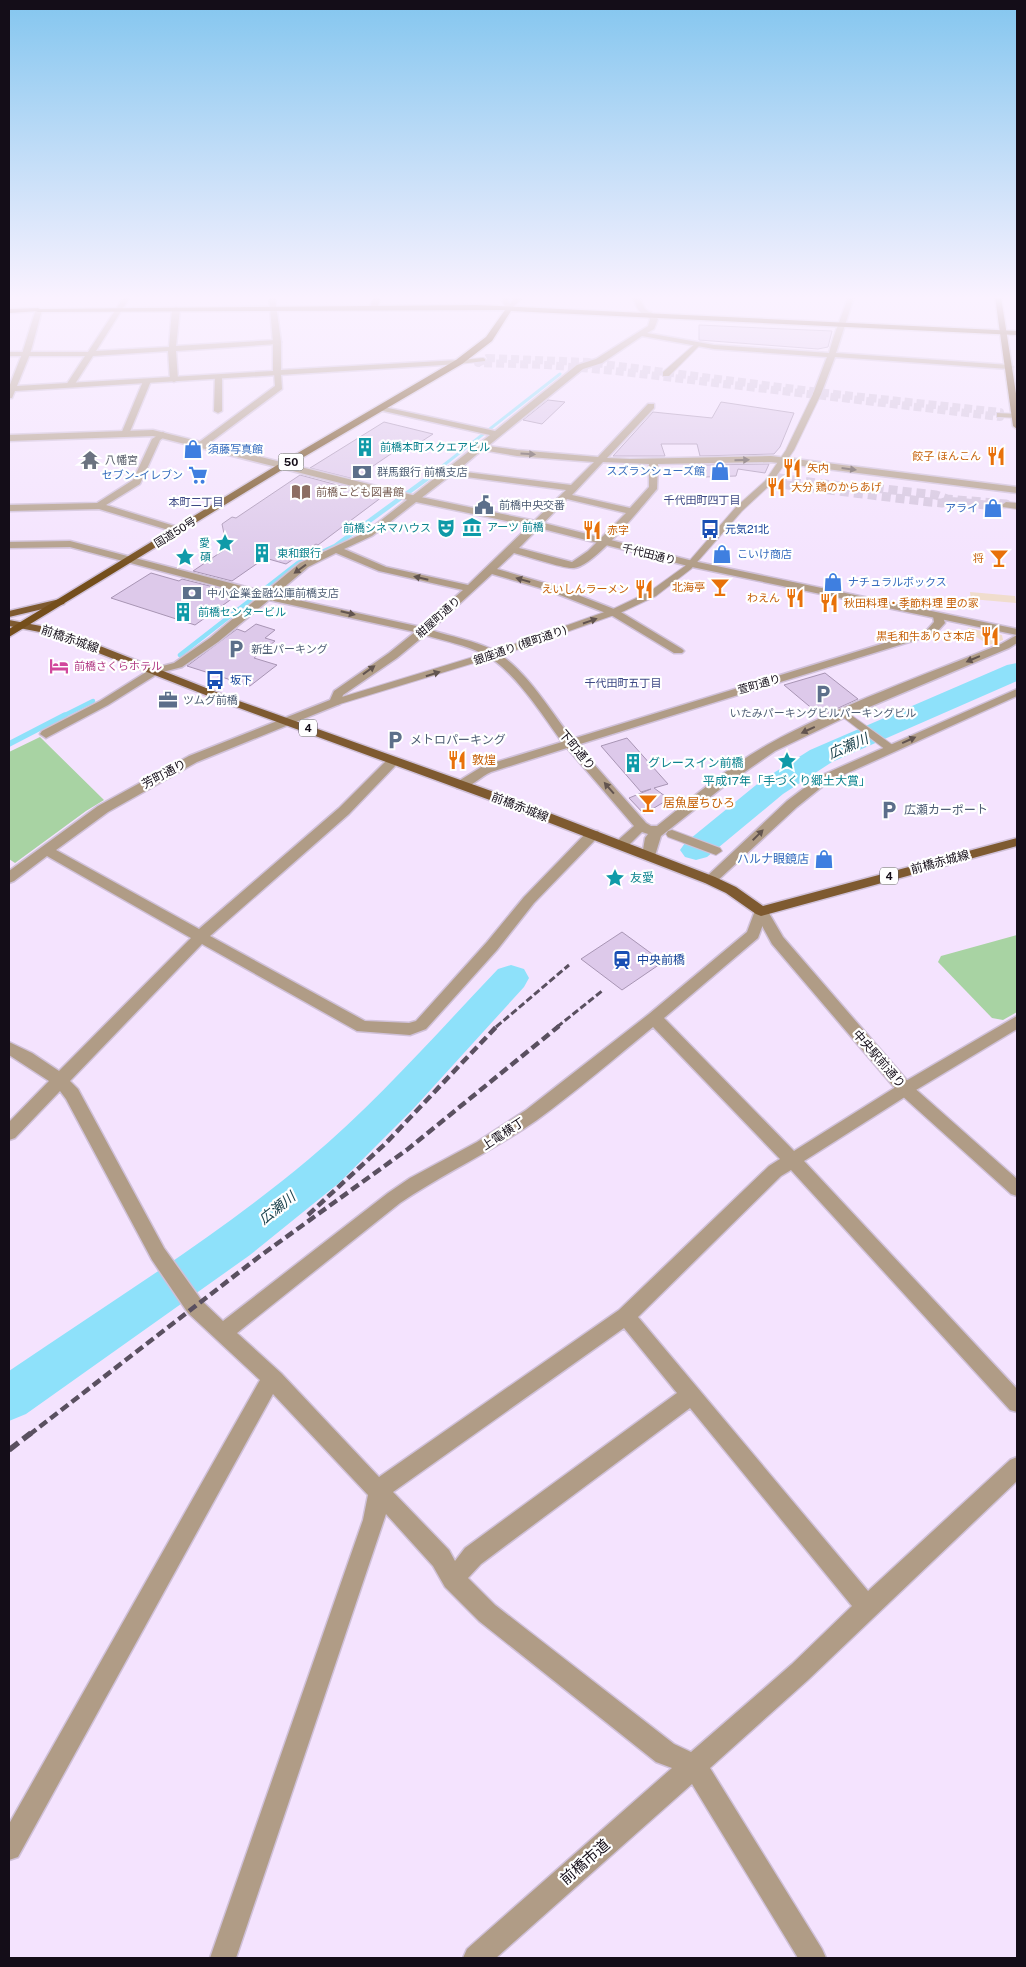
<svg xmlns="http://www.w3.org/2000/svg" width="1026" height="1967" viewBox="0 0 1026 1967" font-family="'Public Sans','Noto Sans JP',sans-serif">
	<rect width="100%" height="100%" fill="#f4e3fe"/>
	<g fill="#f0ddcd">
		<path d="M 970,592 L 1015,596 L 1016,603 L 971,599 Z"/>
		<path d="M 968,628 L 1002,635 L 1003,640 L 989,645 L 967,631 Z"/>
	</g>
	<g fill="#a8d3a3">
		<path d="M 40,737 L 104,800 L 86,811 L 15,863 L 9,859 L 9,752 Z"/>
		<path d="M 1017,935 L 1017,1012 L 1003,1020 L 992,1018 L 938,962 L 941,956 Z"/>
	</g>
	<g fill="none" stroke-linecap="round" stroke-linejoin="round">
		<path stroke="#8ee1fa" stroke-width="3" d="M 426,479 L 560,374"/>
		<g stroke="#8ee1fa" stroke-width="4.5">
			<path d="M 180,655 L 298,563 L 335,546 L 428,478"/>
			<path d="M 63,716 L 93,701"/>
		</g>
		<path stroke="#8ee1fa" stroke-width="5.5" d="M 9,744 L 65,715"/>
		<g fill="#8ee1fa" fill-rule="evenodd">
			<path d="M 1017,663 L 1017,681 L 832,762 L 783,794 L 707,857 L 696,860 L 685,857 L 680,850 L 685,843 L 761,781 L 810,750 L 1007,665 Z"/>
			<path d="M 511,965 L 524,969 L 529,978 L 524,987 L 414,1108 L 339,1183 L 250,1255 L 26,1414 L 9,1421 L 9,1371 C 110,1302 215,1238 309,1159 C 376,1103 438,1032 498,969 Z"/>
		</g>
	</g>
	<g fill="#ddc9ea" stroke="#a895b4">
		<path d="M 699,325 L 762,328 L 832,331 L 828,347 L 818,349 L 699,340 Z"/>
		<path d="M 548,400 L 565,402 L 542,424 L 523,420 Z"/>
		<path d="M 721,402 L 794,413 L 780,447 L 774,454 L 700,456 L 697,444 L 661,444 L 665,456 L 613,456 L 653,412 L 712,418 Z"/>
		<path d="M 384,422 L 433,434 L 416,445 L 407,443 L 354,479 L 310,468 Z"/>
		<path d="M 769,464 L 765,473 L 738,469 L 736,476 L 704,477 L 701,465 Z"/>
		<path d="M 300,475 L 382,497 L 318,545 L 316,544 L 286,564 L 265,558 L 232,581 L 193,571 L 227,548 L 222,524 L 232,517 L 236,518 Z"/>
		<path d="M 151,573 L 179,581 L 182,579 L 222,589 L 216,593 L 233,598 L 195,625 L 111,598 Z"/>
		<path d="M 256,624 L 275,630 L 265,638 L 275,641 L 254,658 L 277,665 L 250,686 L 187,666 L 237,629 L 245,632 Z"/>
		<path d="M 825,673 L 858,699 L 821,716 L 784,685 Z"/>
		<path d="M 627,738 L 668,784 L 654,788 L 669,799 L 644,814 L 629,798 L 651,789 L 641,792 L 601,746 Z"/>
		<path d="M 622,932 L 663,962 L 622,990 L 581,959 Z"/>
	</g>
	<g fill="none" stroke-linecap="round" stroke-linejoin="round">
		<g stroke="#d2c3dc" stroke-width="8" stroke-dasharray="8 4" stroke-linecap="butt">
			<path d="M 487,358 L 588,362 L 826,393 L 1000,412 L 1000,417 L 615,371 L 547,365 L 478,363 Z"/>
			<path d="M 776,479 L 778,477 L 781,479"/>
		</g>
		<path stroke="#d2c3dc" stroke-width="9" stroke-dasharray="9 5" stroke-linecap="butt" d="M 777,478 L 769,487 L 779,484 L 930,502 L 942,503 L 947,501 L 1006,507 L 1006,504 L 947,499 L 936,495 L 875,488 L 872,490 L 779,478"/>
		<g stroke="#d0c1d9" stroke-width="2">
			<g id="pedestrian">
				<path d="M 696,343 L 701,344 L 669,376 L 663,376 L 663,372 Z"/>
				<path d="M 483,358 L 485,359 L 485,361 L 459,364 L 455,362 L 459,360 Z"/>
				<path d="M 814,392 L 821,394 L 794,450 L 771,484 L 742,511 L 691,569 L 656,596 L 620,613 L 513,651 L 340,704 L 336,705 L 331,702 L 332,700 L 506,647 L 613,609 L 649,592 L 685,566 L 736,507 L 765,481 L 786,450 Z"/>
				<path d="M 997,413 L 1017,414 L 1017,418 L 1000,417 L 997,417 Z"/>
				<path d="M 1006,502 L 1017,503 L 1017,509 L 1003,507 L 1002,505 Z"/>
				<path d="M 844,710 L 894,746 L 896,748 L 894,750 L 886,750 L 840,715 L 839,713 L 840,711 Z"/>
				<path d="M 672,830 L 720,848 L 722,851 L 716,855 L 668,837 L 666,834 L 668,831 Z"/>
			</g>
		</g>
		<g stroke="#d0c1d9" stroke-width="3">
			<g id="minor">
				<path d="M 124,297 L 130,297 L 96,351 L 169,347 L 172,309 L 176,307 L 180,309 L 176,346 L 277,340 L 281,342 L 277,344 L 176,351 L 178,380 L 174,382 L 170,380 L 168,351 L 93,356 L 73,387 L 70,387 L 66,385 L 85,356 L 9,356 L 9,352 L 88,352 Z"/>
				<path d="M 374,297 L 380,297 L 378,307 L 374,309 L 370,307 Z"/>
				<path d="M 848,297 L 854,297 L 836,353 L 1009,365 L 1013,367 L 1009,369 L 835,357 L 821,394 L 817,396 L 813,394 L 827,357 L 714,349 L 642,336 L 602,363 L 583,369 L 488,446 L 517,450 L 598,457 L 648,404 L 654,404 L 654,408 L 607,458 L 630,459 L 771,456 L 1017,487 L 1017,493 L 771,462 L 658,464 L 657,489 C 642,506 595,566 574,568 C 564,569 526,556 514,553 L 497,569 L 555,586 L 619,611 L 682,649 L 684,651 L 682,653 L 674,653 L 611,615 L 547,590 L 492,574 L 431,630 C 449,636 476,641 493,650 C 525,668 550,710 572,739 L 927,630 L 934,622 L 933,616 L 934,614 L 942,614 L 945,623 L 935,634 L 577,745 L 646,823 L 651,826 L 657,826 C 692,798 728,767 767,745 C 839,705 925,675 1001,644 L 1017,635 L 1017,643 L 1009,648 L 848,716 L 775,751 L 723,787 L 661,836 L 654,859 L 644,859 L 642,856 L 645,838 L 648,834 L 642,832 L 626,848 L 616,848 L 614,845 L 616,842 L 634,826 L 567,748 L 491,772 C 481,776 468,791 457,788 L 455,785 L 457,782 L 483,766 L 562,742 C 543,716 512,667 483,654 C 466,645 444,641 425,635 L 397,658 L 343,695 L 340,704 L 197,762 L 108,812 L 56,850 L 199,929 L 339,808 L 389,758 L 397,758 L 399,761 L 397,764 L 349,814 L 210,936 L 365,1021 L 409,1023 L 416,1021 L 487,942 L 524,897 L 588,831 L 598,831 L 600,834 L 598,837 L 534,903 L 497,950 L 426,1029 L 410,1035 L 357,1031 L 202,944 L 70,1081 L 78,1089 L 164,1248 L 202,1301 L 223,1321 L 388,1193 L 410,1178 L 477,1142 L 526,1110 L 649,1014 L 747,932 L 756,908 L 766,908 L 768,911 L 758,938 L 664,1018 L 794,1151 L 899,1085 L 1017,1016 L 1017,1029 L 911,1093 L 804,1161 L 1017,1389 L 1017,1412 L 1010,1410 L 791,1170 L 781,1176 L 638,1317 L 868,1591 L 1010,1460 L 1017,1457 L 1017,1481 L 808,1680 L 710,1768 L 822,1949 L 826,1958 L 798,1958 L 692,1784 L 496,1958 L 463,1958 L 467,1949 L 672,1768 L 656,1762 L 479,1621 L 445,1587 L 433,1566 L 386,1514 L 236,1958 L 210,1958 L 363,1520 L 368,1495 L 273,1394 L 18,1857 L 9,1860 L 9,1824 L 260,1380 L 188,1313 L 152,1260 L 66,1099 L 60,1091 L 15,1138 L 9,1140 L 9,1122 L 49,1081 L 9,1055 L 9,1042 L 32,1053 L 59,1071 L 191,938 L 47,856 L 14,881 L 9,883 L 9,871 L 98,806 L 189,756 L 330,700 L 334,691 L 389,653 L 415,632 L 269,600 L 218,642 L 182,667 L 159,673 L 108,705 L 46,738 L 40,734 L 42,731 L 100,701 L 151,669 L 174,663 L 210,638 L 259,597 L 70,547 L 9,548 L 9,542 L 70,541 L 265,592 L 300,563 L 366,532 L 490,435 L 379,410 L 379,406 L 495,431 L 577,365 L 596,359 L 648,326 L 650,319 L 644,314 L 645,312 L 651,312 L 658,319 L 654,329 L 647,333 L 714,345 L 829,353 C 834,333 842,316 848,297 ZM 482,450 L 517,456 L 594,462 L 571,485 L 457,471 ZM 603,462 L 649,464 L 649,487 L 630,508 L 572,495 ZM 451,475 L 566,490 L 468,585 L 386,567 L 344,549 L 372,536 ZM 567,499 L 626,513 L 588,551 L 572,562 L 519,548 ZM 336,553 L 379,571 L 463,590 L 421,627 L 275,595 L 308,567 ZM 653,1027 L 780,1159 L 769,1166 L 619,1310 L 379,1477 L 281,1373 L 237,1333 L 400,1203 C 444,1173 493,1151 537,1120 C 577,1091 615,1058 653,1027 ZM 624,1328 L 677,1393 L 465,1548 L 455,1561 L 449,1550 L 393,1492 ZM 690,1408 L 852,1606 L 792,1664 L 691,1752 L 674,1744 L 495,1605 L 468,1578 L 481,1564 Z"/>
				<path d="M 274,372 L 281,374 L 282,389 L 204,447 L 198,447 L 198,443 L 275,386 Z"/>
				<path d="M 215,375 L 222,377 L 222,411 L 218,413 L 214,411 Z"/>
				<path d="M 144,379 L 151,381 L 129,434 L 122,436 L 121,434 Z"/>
				<path d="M 163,432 L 167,435 L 160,440 L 140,484 L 106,505 L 181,528 L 181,532 L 175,532 L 99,509 L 9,511 L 9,505 L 97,503 L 133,480 L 152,439 Z"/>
				<path d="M 1017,689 L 1017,696 L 828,782 L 797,807 L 715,883 L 705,883 L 703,880 L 787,801 L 820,776 Z"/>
			</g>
		</g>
		<g stroke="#d0c1d9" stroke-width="3">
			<g id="tertiary">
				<path d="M 269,297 L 275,297 L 281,342 L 281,370 L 459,360 L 463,362 L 459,364 L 15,391 L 12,398 L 9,398 L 9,387 L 22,354 L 36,309 L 42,310 L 30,354 L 17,386 L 273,371 L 273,342 Z"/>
				<path d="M 504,297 L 510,297 L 508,301 L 510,304 L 516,297 L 523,297 L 509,311 L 507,310 L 502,301 Z"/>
				<path d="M 633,297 L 639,297 L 645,309 L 652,314 L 651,316 C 639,316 636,306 633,297 Z"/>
				<path d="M 153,430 L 416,496 L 536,521 L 693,561 L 1017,629 L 1017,635 L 692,567 L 535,527 L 416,502 L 153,436 L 9,441 L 9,435 Z"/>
				<path d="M 761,906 L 766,908 L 783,937 L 911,1085 L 1017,1179 L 1017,1196 L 1011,1194 L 899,1093 L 772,944 L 754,911 L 756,908 Z"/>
			</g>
		</g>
		<g stroke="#d0c1d9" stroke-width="3">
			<g id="primary">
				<path d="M 995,297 L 1001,297 L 1017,400 L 1017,429 L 1013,426 Z"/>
				<path d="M 38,308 L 40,309 L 40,311 L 9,313 L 9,309 Z"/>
				<path d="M 60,599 L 65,602 L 64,604 L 9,617 L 9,611 Z"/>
				<path d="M 9,620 L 57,629 L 239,701 L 508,797 L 715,877 L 736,887 L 763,906 L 1017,838 L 1017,846 L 761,916 L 756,914 L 726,893 L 705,883 L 498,803 L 231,705 L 50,634 L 9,626 Z"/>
			</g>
		</g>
		<g stroke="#d0c1d9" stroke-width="3">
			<path id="trunk" d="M 477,305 L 1017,331 L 1017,335 L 511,311 L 492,341 L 462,364 L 285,468 L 9,637 L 9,629 L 279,464 L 456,360 L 486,337 L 505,310 L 38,312 L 34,310 L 36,309 Z"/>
		</g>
		<use href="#pedestrian" fill="#b09c86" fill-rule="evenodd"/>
		<use href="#minor" fill="#b09c86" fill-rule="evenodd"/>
		<use href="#tertiary" fill="#b09c86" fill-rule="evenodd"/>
		<use href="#primary" fill="#7e5a30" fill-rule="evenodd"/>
		<use href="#trunk" fill="#744e1b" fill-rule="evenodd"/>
		<g stroke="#5a5060" stroke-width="3" stroke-dasharray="7 3" stroke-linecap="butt">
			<path d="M 496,1027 L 569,965"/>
			<path d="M 557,1027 L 602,991"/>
		</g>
		<g stroke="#5a5060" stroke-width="4.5" stroke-dasharray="9 4.5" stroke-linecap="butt">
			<path d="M 308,1215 L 385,1144 L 497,1026"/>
			<path d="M 29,1435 L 260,1256 L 408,1149 L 559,1026"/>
		</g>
		<path stroke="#5a5060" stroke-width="5.5" stroke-dasharray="12 5.5" stroke-linecap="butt" d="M 9,1450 L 31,1433"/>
	</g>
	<defs><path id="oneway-solid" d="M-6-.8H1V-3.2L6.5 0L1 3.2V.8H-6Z" transform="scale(1.25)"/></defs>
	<g fill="#62544f">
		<use href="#oneway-solid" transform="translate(528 454) rotate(3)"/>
		<use href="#oneway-solid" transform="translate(742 460) rotate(-1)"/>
		<use href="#oneway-solid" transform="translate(849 469) rotate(7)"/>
		<use href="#oneway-solid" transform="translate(300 569) rotate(144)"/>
		<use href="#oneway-solid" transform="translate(421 578) rotate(-167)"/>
		<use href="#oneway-solid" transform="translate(523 580) rotate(-164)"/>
		<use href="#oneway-solid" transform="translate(348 613) rotate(14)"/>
		<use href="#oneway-solid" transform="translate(590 621) rotate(-19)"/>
		<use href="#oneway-solid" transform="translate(973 659) rotate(157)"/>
		<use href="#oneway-solid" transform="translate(369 670) rotate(-36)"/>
		<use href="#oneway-solid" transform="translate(433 674) rotate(-18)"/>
		<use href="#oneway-solid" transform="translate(808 730) rotate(155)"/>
		<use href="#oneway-solid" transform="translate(909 740) rotate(-24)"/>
		<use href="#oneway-solid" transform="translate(609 788) rotate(-131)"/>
		<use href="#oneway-solid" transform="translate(758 835) rotate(-45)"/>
	</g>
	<linearGradient id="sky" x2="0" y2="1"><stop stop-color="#84c6ef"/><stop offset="0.52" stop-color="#faf2ff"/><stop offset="1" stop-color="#faf2ff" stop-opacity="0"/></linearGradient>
	<rect width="1026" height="572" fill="url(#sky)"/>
	<defs>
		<g id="building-bare" transform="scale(1.5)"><path d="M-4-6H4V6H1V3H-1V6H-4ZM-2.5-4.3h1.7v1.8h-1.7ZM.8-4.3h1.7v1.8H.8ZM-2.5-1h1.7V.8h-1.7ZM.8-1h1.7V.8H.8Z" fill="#0f9aa8" stroke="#fff" stroke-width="2.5" paint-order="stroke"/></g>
		<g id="shop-bare" transform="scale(1.5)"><path d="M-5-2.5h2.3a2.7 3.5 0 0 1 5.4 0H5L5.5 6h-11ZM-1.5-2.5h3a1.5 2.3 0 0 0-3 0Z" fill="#3f7fe0" stroke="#fff" stroke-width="2.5" paint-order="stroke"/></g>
		<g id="restaurant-bare" transform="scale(1.5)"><path d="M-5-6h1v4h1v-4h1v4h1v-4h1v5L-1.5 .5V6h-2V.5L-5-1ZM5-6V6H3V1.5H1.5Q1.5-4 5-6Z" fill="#e8710a" stroke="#fff" stroke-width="2.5" paint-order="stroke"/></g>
		<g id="temple-bare" transform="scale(1.5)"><path d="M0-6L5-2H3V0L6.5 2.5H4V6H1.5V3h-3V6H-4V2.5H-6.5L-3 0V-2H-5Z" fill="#6b7280" stroke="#fff" stroke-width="2.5" paint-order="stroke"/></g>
		<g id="bank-bare" transform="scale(1.5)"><path d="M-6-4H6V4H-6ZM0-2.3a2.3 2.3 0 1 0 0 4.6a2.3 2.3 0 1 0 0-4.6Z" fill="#5c6f8a" stroke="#fff" stroke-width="2.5" paint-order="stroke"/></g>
		<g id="supermarket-bare" transform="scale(1.5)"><path d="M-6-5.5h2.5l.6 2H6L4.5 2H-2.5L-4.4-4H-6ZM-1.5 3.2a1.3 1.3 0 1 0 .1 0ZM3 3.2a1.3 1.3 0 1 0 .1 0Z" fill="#3f7fe0" stroke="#fff" stroke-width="2.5" paint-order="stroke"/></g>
		<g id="library-bare" transform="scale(1.5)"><path d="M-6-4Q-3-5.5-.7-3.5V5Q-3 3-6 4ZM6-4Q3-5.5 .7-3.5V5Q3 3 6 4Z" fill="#8d6e63" stroke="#fff" stroke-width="2.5" paint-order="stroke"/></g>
		<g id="civic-bare" transform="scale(1.5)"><path d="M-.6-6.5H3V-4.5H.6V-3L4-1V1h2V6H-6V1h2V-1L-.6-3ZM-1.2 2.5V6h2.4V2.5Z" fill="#5c6f8a" stroke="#fff" stroke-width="2.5" paint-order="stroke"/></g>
		<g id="museum-bare" transform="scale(1.5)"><path d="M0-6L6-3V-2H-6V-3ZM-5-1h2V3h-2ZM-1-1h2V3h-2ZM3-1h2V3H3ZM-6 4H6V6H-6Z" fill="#0f9aa8" stroke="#fff" stroke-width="2.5" paint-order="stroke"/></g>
		<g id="theatre-bare" transform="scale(1.5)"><path d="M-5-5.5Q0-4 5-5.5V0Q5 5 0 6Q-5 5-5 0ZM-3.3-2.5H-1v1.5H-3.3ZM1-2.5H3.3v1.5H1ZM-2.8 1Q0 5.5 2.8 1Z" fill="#0f9aa8" stroke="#fff" stroke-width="2.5" paint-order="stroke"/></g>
		<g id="bus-bare" transform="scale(1.5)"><path d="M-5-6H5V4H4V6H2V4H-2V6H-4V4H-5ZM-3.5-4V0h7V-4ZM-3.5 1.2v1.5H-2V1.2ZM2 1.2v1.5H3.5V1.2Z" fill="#1a4fb4" stroke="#fff" stroke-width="2.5" paint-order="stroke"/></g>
		<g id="sight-bare" transform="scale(1.5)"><path d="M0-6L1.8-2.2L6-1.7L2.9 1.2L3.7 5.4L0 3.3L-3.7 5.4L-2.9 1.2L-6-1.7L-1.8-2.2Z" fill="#0f9aa8" stroke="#fff" stroke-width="2.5" paint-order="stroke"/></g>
		<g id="bar-bare" transform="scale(1.5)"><path d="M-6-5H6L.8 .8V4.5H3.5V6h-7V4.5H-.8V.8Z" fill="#e8710a" stroke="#fff" stroke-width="2.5" paint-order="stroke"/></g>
		<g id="parking-bare" transform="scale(1.5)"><path d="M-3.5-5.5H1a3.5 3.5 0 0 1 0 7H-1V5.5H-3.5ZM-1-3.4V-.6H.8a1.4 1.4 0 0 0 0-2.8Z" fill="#5c6f8a" stroke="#fff" stroke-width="2.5" paint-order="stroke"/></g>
		<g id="hotel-bare" transform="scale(1.5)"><path d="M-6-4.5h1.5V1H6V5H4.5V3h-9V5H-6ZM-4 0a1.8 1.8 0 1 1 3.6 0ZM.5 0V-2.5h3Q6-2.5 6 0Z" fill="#d1479c" stroke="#fff" stroke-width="2.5" paint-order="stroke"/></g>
		<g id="office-bare" transform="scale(1.5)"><path d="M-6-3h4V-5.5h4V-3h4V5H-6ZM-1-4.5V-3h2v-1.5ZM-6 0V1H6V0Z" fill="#5c6f8a" stroke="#fff" stroke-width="2.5" paint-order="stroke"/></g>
		<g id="station-bare" transform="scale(1.5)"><path d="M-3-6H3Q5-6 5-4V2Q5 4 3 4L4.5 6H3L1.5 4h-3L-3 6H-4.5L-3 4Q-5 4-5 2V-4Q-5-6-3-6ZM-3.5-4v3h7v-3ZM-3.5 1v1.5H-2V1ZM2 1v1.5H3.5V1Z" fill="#1a4fb4" stroke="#fff" stroke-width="2.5" paint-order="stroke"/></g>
	</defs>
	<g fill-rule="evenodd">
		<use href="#building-bare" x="365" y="447"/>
		<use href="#shop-bare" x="193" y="449"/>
		<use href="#restaurant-bare" x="996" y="456"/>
		<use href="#temple-bare" x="90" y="460"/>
		<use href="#restaurant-bare" x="792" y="468"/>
		<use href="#shop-bare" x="720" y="471"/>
		<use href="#bank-bare" x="362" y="472"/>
		<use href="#supermarket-bare" x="198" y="475"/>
		<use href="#restaurant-bare" x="776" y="487"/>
		<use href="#library-bare" x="301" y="492"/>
		<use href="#civic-bare" x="484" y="505"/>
		<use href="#shop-bare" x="993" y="508"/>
		<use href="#museum-bare" x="472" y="527"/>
		<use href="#theatre-bare" x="446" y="528"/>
		<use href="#bus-bare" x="710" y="529"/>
		<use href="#restaurant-bare" x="592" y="530"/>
		<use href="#sight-bare" x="225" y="543"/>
		<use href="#building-bare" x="262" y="553"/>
		<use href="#shop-bare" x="722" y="554"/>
		<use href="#sight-bare" x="185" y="557"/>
		<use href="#bar-bare" x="999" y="558"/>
		<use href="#shop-bare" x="833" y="582"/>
		<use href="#bar-bare" x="720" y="587"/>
		<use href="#restaurant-bare" x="644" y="589"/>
		<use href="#bank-bare" x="192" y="593"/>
		<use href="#restaurant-bare" x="795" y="598"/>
		<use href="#restaurant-bare" x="829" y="603"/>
		<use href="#building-bare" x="183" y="612"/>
		<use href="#restaurant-bare" x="990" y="636"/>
		<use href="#parking-bare" x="236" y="649"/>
		<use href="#hotel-bare" x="59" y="666"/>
		<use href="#bus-bare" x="215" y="680"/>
		<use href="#parking-bare" x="823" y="694"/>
		<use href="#office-bare" x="168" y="700"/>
		<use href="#parking-bare" x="395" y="740"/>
		<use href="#restaurant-bare" x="457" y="760"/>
		<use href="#sight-bare" x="787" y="761"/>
		<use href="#building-bare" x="633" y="763"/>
		<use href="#bar-bare" x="648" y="803"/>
		<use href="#parking-bare" x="889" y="810"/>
		<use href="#shop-bare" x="824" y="859"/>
		<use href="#sight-bare" x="615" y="878"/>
		<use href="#station-bare" x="622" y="960"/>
	</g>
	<g text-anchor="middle" stroke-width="4.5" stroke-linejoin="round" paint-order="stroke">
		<g font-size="11" fill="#0d838f" stroke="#fff" text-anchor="start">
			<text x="380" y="451">前橋本町スクエアビル</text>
			<text x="487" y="531">アーツ 前橋</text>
			<text x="431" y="532" text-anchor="end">前橋シネマハウス</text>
			<text x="210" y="547" text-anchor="end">愛</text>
			<text x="277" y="557">東和銀行</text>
			<text x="200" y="561">碩</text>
			<text x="198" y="616">前橋センタービル</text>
		</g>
		<g font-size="11" fill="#366cbe" stroke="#fff" text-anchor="start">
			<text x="208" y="453">須藤写真館</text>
			<text x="705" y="475" text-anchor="end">スズランシューズ館</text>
			<text x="183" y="479" text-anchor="end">セブン-イレブン</text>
			<text x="978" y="512" text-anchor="end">アライ</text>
			<text x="737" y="558">こいけ商店</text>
			<text x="848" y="586">ナチュラルボックス</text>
		</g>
		<g font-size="11" fill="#c56008" stroke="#fff" text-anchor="end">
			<text x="981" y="460">餃子 ほんこん</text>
			<text x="807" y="472" text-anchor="start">矢内</text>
			<text x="791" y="491" text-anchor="start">大分 鶏のからあげ</text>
			<text x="607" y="534" text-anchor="start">赤字</text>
			<text x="984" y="562">将</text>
			<text x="705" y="591">北海亭</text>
			<text x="629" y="593">えいしんラーメン</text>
			<text x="780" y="602">わえん</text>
			<text x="844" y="607" text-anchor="start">秋田料理・季節料理 里の家</text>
			<text x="975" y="640">黒毛和牛ありさ本店</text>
		</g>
		<g font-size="11" fill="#5b616d" stroke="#fff" text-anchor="start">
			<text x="105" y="464">八幡宮</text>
		</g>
		<g fill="#fff" stroke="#5a565d" stroke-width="1">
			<rect x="278.5" y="453.5" width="25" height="17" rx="4"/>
			<rect x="299" y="719.5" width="18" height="17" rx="4"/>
			<rect x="880" y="867.5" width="18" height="17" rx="4"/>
		</g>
		<g font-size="11" font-weight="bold" fill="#140d18">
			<text x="291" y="466">50</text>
			<text x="308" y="732">4</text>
			<text x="889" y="880">4</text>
		</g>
		<g font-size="11" fill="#4e5e75" stroke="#fff" text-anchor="start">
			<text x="377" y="476">群馬銀行 前橋支店</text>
			<text x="499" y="509">前橋中央交番</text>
			<text x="207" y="597">中小企業金融公庫前橋支店</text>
			<text x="251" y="653">新生パーキング</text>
			<text x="183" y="704">ツムグ前橋</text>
			<text x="823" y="717" text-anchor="middle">いたみパーキングビルパーキングビル</text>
		</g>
		<g font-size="11" fill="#785e54" stroke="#fff" text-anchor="start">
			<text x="316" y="496">前橋こども図書館</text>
		</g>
		<g font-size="11" fill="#3d4884" stroke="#fff">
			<text x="702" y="504">千代田町四丁目</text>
			<text x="196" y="506">本町二丁目</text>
			<text x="623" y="687">千代田町五丁目</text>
		</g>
		<g font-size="11" fill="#164399" stroke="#fff" text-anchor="start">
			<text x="725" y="533">元気21北</text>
			<text x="230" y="684">坂下</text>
		</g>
		<g font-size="11" fill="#140d18" stroke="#fff">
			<text transform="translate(175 532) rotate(-32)" y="4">国道50号</text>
			<text transform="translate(649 554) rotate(14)" y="4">千代田通り</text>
			<text transform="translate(438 617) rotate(-42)" y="4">紺屋町通り</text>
			<text transform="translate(520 645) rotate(-19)" y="4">銀座通り (榎町通り)</text>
			<text transform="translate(759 684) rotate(-16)" y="4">萱町通り</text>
		</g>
		<g font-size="11" fill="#b23c85" stroke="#fff" text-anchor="start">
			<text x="74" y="670">前橋さくらホテル</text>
		</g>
		<g font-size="12" fill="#140d18" stroke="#fff">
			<text transform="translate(70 639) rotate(19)" y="4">前橋赤城線</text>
			<text transform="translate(577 750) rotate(50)" y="4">下町通り</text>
			<text transform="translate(164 774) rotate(-28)" y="4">芳町通り</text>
			<text transform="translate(520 807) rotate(21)" y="4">前橋赤城線</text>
			<text transform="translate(940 862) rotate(-15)" y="4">前橋赤城線</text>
			<text transform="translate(879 1059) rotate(49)" y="4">中央駅前通り</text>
			<text transform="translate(503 1134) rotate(-33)" y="4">上電横丁</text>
		</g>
		<g font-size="12" fill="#4e5e75" stroke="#fff" text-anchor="start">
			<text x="410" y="744">メトロパーキング</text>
			<text x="904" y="814">広瀬カーポート</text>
		</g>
		<g font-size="12" fill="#c56008" stroke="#fff" text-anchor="start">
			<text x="472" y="764">敦煌</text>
			<text x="663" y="807">居魚屋ちひろ</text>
		</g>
		<g font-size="12" fill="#0d838f" stroke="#fff" text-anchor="start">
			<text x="648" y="767">グレースイン前橋</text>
			<text x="787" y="785" text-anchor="middle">平成17年「手づくり郷土大賞」</text>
			<text x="630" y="882">友愛</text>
		</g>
		<g font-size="12" fill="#366cbe" stroke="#fff" text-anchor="end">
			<text x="809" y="863">ハルナ眼鏡店</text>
		</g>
		<g font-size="12" fill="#164399" stroke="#fff" text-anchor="start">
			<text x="637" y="964">中央前橋</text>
		</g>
		<g font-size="14" font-style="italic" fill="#163d48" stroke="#fff">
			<text transform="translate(848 746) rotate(-24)" y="5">広瀬川</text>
			<text transform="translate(277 1208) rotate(-39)" y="5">広瀬川</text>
		</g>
		<g font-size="15" fill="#140d18" stroke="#fff">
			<text transform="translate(585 1862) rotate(-41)" y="5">前橋市道</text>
		</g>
	</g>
	<rect width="1026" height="1967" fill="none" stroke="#140d18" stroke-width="20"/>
</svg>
